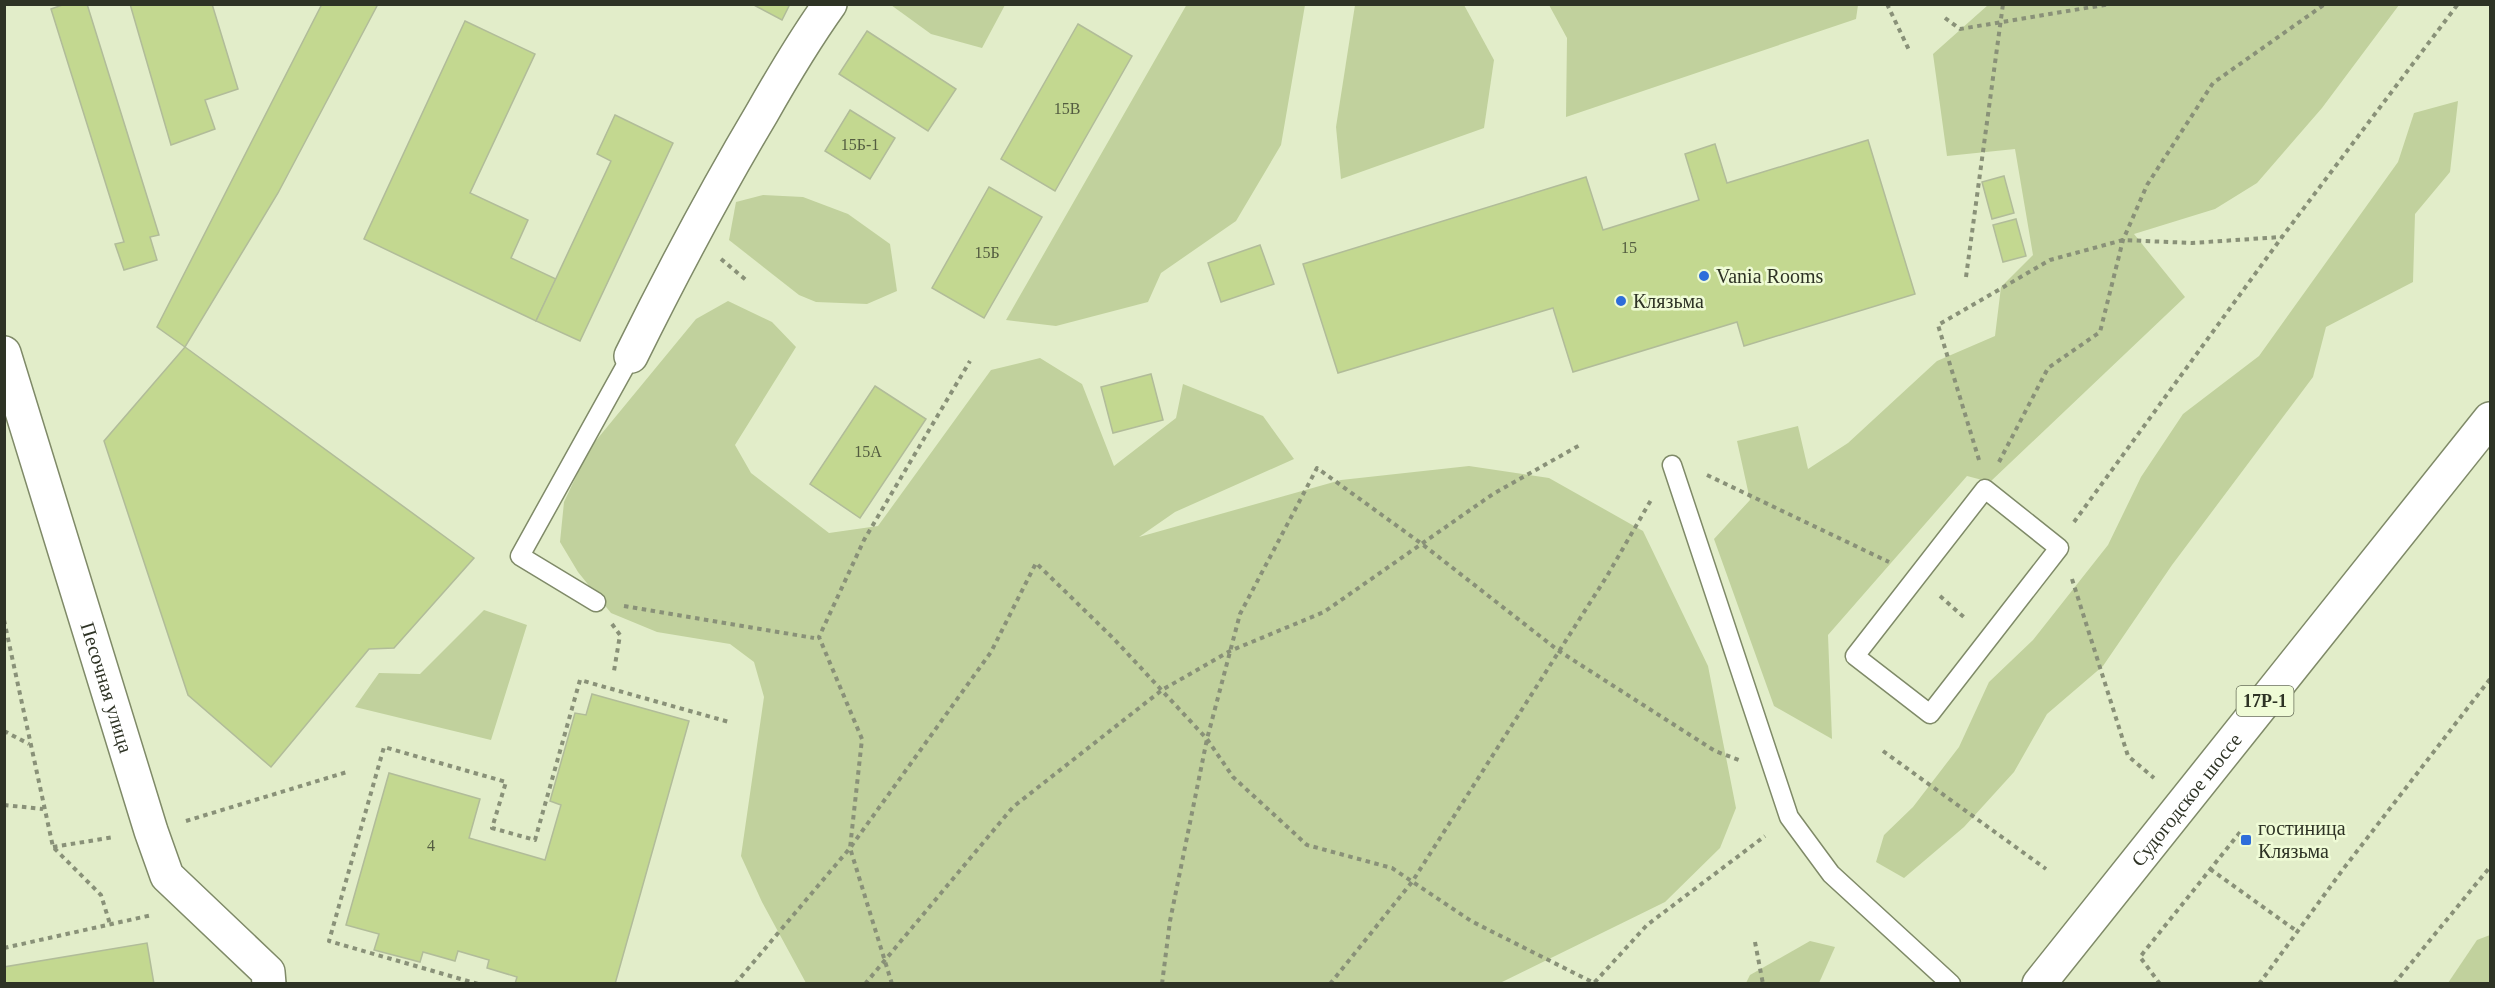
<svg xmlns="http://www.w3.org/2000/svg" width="2495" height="988" viewBox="0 0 2495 988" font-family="'Times New Roman',serif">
	<rect width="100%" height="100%" fill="#e2edc9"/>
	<g fill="#c1d19d">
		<path d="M 1187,4 L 1305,5 L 1281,145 L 1236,221 L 1161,273 L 1148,302 L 1056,326 L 1006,320 Z"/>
		<path d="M 891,5 L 1005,5 L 982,48 L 931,34 Z"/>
		<path d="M 1355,5 L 1464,5 L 1494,60 L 1484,128 L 1341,179 L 1336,127 Z"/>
		<path d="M 1549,5 L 1858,5 L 1856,19 L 1566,117 L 1567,38 Z"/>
		<path d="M 1988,5 L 2399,5 L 2322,108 L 2257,183 L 2215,209 L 2134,234 L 2185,297 L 1990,482 L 1967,476 L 1828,635 L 1832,739 L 1774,706 L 1714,539 L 1750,500 L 1737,441 L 1798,426 L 1808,469 L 1848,443 L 1937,361 L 1995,336 L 2001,287 L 2033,255 L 2015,149 L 1947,156 L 1933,54 Z"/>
		<path d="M 2458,101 L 2450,172 L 2415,214 L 2413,282 L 2326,327 L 2313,377 L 2172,565 L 2103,666 L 2047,714 L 2014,772 L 1964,827 L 1904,878 L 1876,862 L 1884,835 L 1913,807 L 1959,747 L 1989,682 L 2033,640 L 2108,545 L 2141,477 L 2183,414 L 2259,356 L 2398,162 L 2414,113 Z"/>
		<path d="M 763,195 L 803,197 L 848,214 L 890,244 L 897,291 L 867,304 L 816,302 L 799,295 L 729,240 L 736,202 Z"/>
		<path d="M 728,301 L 772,322 L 796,347 L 735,445 L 751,473 L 829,533 L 878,526 L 991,370 L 1040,358 L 1082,384 L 1114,466 L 1176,418 L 1183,384 L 1263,416 L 1294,459 L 1175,512 L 1139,537 L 1341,480 L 1469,466 L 1549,478 L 1643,531 L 1708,666 L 1736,808 L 1720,848 L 1665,902 L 1500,983 L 806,983 L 762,902 L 741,856 L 764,697 L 754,662 L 730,644 L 657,632 L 611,613 L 578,572 L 560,542 L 564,502 L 589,449 L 696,319 Z"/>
		<path d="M 484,610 L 527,625 L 491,740 L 355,707 L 379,673 L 420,674 Z"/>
		<path d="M 2490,935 L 2490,983 L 2448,983 L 2477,940 Z"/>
		<path d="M 1810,941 L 1835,947 L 1819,983 L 1746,983 L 1750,975 Z"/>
	</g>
	<g fill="#c3d890" stroke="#b1bc99" stroke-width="1.5">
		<path d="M 65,4 L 87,4 L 159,235 L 150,237 L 157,260 L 124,270 L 115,244 L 124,242 L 51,9 Z"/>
		<path d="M 130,4 L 212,4 L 238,89 L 205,100 L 215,129 L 171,145 Z"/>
		<path d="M 322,4 L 378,4 L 278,193 L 185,347 L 157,327 Z"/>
		<path d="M 752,4 L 790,4 L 782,20 Z"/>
		<path d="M 465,21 L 535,54 L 470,193 L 528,220 L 511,258 L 556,279 L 536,321 L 364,239 Z"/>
		<path d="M 1078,24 L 1132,56 L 1055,191 L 1001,159 Z"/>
		<path d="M 867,31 L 956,89 L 928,131 L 839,74 Z"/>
		<path d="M 850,110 L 895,138 L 870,179 L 825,151 Z"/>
		<path d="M 615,115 L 673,143 L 580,341 L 536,321 L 611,161 L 597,154 Z"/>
		<path d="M 1868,140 L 1915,294 L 1744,346 L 1737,322 L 1573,372 L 1553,308 L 1338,373 L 1303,264 L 1586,177 L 1603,230 L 1699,200 L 1685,154 L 1715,144 L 1727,183 Z"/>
		<path d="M 2004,176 L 2014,213 L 1992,219 L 1982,182 Z"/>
		<path d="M 989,187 L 1042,217 L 984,318 L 932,288 Z"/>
		<path d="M 2016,219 L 2026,256 L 2003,262 L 1993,225 Z"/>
		<path d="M 1260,245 L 1274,284 L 1221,302 L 1208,263 Z"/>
		<path d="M 185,347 L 474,558 L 394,648 L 369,649 L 271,767 L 188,695 L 104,441 Z"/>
		<path d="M 1151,374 L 1163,420 L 1113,433 L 1101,387 Z"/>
		<path d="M 875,386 L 926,419 L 860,518 L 810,484 Z"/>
		<path d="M 592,694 L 689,721 L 615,984 L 515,984 L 517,977 L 487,968 L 489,960 L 458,951 L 455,961 L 423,952 L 420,962 L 374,950 L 379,934 L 346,925 L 389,773 L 480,799 L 469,838 L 545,860 L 561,805 L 550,801 L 575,713 L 586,715 Z"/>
		<path d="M 147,943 L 154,984 L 4,984 L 4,967 Z"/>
	</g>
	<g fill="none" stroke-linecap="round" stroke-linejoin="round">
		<g stroke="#7f8a68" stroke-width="21">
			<g id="lane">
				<path d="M 1672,465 L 1789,817 L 1831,874 L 1951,984"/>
				<path d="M 1985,489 L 2059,548 L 1930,714 L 1855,656 Z"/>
				<path d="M 596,602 L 520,556 L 631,356"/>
			</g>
		</g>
		<g stroke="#7f8a68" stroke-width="36">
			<g id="street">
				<path id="s1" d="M 4,353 L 151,831 L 167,876 L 268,972 L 269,984"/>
				<path d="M 631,356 C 672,273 715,192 762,113 C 783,76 805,39 830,4"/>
			</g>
		</g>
		<g stroke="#7f8a68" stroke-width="36">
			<g id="primary">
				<path id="s2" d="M 2039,984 L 2490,419"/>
			</g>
		</g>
		<g stroke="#899178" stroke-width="4" stroke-dasharray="4.5 4.5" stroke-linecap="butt">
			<path d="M 1887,4 L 1909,50"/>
			<path d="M 1945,18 L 1960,29 L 2110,4"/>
			<path d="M 721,259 L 746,280"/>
			<path d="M 1966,277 L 2003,4"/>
			<path d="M 1979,460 L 1938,325 L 2050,260 L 2123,240 L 2192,243 L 2281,237"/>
			<path d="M 1999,462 L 2048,368 L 2100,332 L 2123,240 L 2147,185 L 2213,83 L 2325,4"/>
			<path d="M 1707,475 L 1889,562"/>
			<path d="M 2074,522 L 2282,237 L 2458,4"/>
			<path d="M 2072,579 L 2128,756 L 2154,778"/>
			<path d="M 1940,596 L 1966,619"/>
			<path d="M 624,606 L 814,638"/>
			<path d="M 4,620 L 53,847 L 101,895 L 110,924"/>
			<path d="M 612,624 L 620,635 L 614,671"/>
			<path d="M 4,731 L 29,744"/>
			<path d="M 1883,751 L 2046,869"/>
			<path d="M 4,805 L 43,809"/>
			<path d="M 186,821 L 347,772"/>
			<path d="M 53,847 L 114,837"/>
			<path d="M 2210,869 L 2298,932"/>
			<path d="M 1755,942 L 1763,984"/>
			<path d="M 4,948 L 152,915"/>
			<path d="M 478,984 L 329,941 L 384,747 L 506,782 L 492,828 L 535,840 L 580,680 L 729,722"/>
			<path d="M 735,984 L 850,848 L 991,652 L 1036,563 L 1114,639 L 1207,739 L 1233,777 L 1307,845 L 1392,868 L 1471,921 L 1594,983 L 1647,925 L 1765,836"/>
			<path d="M 865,984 L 1013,807 L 1162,690 L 1230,651 L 1324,612 L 1493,494 L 1580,445"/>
			<path d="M 892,984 L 850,848 L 862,739 L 819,637 L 864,540 L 970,361"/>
			<path d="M 1162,984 L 1170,921 L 1207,739 L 1240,614 L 1317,468 L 1422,544 L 1559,651 L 1715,751 L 1739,760"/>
			<path d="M 1330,984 L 1412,882 L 1607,576 L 1651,500"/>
			<path d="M 2160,984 L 2140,957 L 2241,831"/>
			<path d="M 2259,984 L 2344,868 L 2490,679"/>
			<path d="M 2394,984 L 2490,867"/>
		</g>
		<use href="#lane" stroke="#fff" stroke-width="18"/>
		<use href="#street" stroke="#fff" stroke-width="33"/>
		<use href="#primary" stroke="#fff" stroke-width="33"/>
	</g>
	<g fill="#2e6dda" stroke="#effbd6" stroke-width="2">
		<circle cx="1704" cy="276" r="6"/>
		<circle cx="1621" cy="301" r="6"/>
		<rect x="2240" y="834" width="12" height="12" rx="3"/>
	</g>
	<g text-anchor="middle" stroke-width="5" stroke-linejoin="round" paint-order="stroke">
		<g font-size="16" fill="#535c40">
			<text x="1067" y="114">15В</text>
			<text x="860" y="150">15Б-1</text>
			<text x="1629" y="253">15</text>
			<text x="987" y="258">15Б</text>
			<text x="868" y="457">15А</text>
			<text x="431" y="851">4</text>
		</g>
		<rect fill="#effbd6" stroke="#686f5a" stroke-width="1.5" x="2236.5" y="686" width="57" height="30" rx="4.5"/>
		<g font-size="18" font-weight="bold" fill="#2e3325">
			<text x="2265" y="707">17Р-1</text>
		</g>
		<g font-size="20" fill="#2e3325" stroke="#effbd6" text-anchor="start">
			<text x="1716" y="283">Vania Rooms</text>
			<text x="1633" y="308">Клязьма</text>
			<text x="2258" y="835">гостиница<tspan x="2258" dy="23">Клязьма</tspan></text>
		</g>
		<g font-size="20" fill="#2e3325" stroke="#effbd6">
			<text dy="7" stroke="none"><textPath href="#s1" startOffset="350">Песочная улица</textPath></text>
			<text dy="7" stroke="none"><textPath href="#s2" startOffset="236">Судогодское шоссе</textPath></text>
		</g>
	</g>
	<rect width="2495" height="988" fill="none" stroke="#2e3325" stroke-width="12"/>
</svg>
